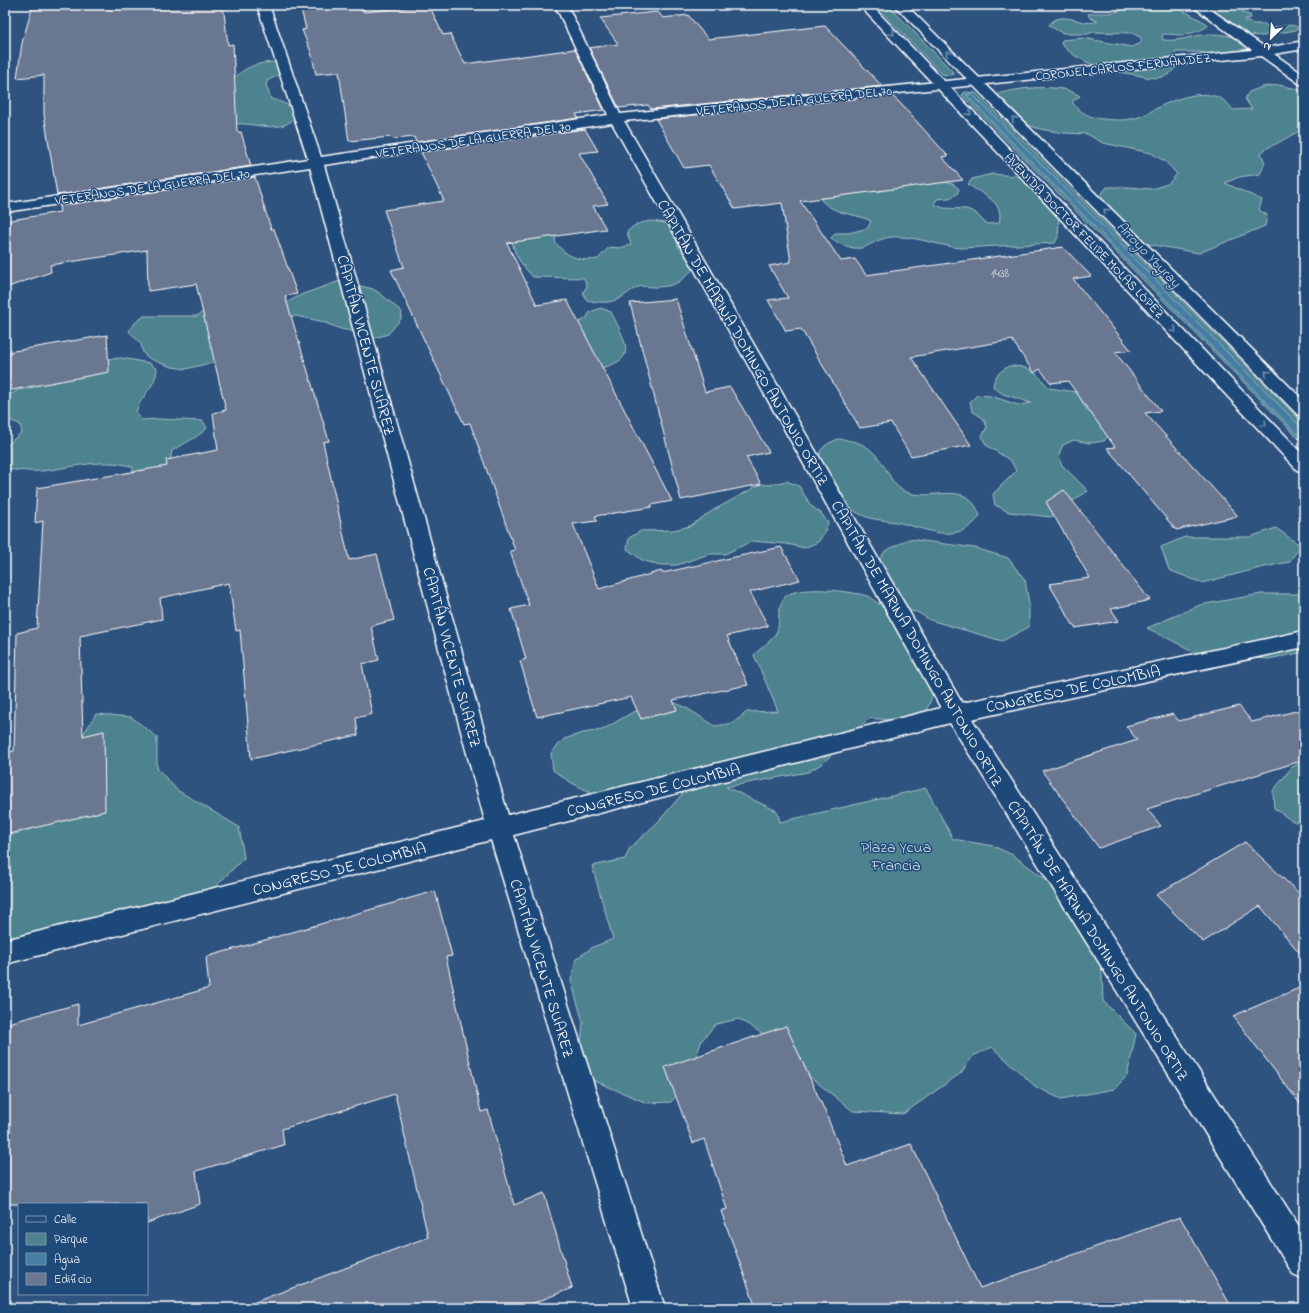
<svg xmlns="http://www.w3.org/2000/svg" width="1309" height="1313" viewBox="0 0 1309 1313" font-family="'Indie Flower',sans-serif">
	<rect width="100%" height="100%" fill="#2e537f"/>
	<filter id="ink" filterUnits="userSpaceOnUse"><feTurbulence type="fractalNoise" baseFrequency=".025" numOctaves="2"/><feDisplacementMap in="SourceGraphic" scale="8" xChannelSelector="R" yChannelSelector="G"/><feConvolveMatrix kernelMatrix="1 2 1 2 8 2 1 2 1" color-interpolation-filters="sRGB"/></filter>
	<g filter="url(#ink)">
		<g fill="#4e828f" stroke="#a6c0c7">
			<path d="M 875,5 L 888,5 L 955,74 L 948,75 L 942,74 Z"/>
			<path d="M 1127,5 L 1173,5 L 1206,23 L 1208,26 C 1200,31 1190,34 1180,35 C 1173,35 1169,33 1162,35 L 1163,40 C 1181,42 1196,34 1212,34 C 1229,34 1243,40 1256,49 L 1231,56 L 1197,52 L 1176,52 L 1174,56 L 1178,64 C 1174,70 1170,75 1162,77 C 1154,79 1145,77 1137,75 C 1110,71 1081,65 1061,44 L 1062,40 L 1083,38 L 1132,47 L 1139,44 L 1142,41 L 1140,37 L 1132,33 L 1093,32 L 1088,34 L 1069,34 L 1060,32 L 1049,25 C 1062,8 1083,28 1098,21 L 1090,18 L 1088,14 C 1100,11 1119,17 1127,5 Z"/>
			<path d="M 1199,5 L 1237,5 L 1243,10 L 1242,13 L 1250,15 L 1251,18 L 1245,19 L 1245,21 L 1253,24 L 1264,24 L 1271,28 L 1292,25 L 1300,28 L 1296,30 L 1263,36 L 1246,35 L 1236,28 L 1231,22 L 1209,13 Z"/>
			<path d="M 280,62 L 282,73 L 267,81 L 266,85 L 271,99 C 281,102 293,105 297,115 C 282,136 256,122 235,124 L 223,81 C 238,78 235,75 246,69 C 257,63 267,62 280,62 Z"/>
			<path d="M 1279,85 L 1301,90 L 1304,93 L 1304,130 C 1293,133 1293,135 1283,140 C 1274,146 1270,145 1261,153 L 1265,163 L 1260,174 L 1239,177 L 1225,183 L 1262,200 L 1259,210 L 1267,215 L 1265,226 L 1199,253 L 1147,244 L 1131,232 L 1098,198 L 1107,187 L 1128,187 L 1151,189 L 1168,184 L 1177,174 L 1166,162 L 1151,153 L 1103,143 L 1087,134 L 1064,133 L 1040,129 L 1021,123 L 997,104 L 998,94 C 1019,88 1041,86 1063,89 C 1069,90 1075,93 1080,96 L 1072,102 C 1079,112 1090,118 1103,119 C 1114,120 1125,121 1136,118 C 1145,116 1153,110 1161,106 C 1185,95 1216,85 1233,110 L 1252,109 L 1245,99 L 1249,92 L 1262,87 Z"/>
			<path d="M 965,92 L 976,93 L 1304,424 L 1304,444 L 962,95 Z"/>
			<path d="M 992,174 L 1029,177 L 1046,186 L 1057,197 L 1059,219 L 1058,237 L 1055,243 L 961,248 C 939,246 913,235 891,237 C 882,238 873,243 865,247 C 855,251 839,245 831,238 L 836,233 L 849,233 L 868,228 L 871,221 C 858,214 841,215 828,206 C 824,203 820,199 816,195 L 857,185 L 877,192 L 931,179 L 953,184 L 959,189 L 957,194 L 949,198 L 937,199 L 934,204 L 943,208 L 967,209 L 976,213 L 981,219 L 987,224 L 999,223 C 1005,200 981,195 968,184 L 972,179 Z"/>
			<path d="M 653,221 L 665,223 L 673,228 L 679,249 L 692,261 L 693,269 C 680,283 674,287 653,287 C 649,287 645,286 641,286 C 633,288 629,293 622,297 C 611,304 599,303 587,300 L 583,293 L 587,286 L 584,278 L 533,277 C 522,265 513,255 512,238 L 556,236 L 555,242 C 566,257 581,262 598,259 L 609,247 L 620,248 L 631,245 L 627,232 C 634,224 642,222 653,221 Z"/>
			<path d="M 340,281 L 373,289 L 382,295 L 402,312 L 401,319 L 388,334 L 375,338 L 365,334 L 341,329 L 320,321 L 296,316 L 269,319 L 214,362 L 186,369 L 172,367 L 150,359 L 143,353 L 141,344 L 129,331 L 135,323 L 144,316 L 197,316 L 215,303 L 282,305 L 303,294 Z"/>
			<path d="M 601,308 L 611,312 C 615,320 619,327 622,335 C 632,357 621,362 602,368 L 564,328 L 586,319 L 590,312 Z"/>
			<path d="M 122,358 L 149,363 L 157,369 C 156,387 140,396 136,412 L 141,420 L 158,419 L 203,421 L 207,428 C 197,438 184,443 172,451 L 170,461 L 172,470 L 130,486 L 133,467 C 105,457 70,468 42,471 C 30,472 16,470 5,469 L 5,447 L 22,432 L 20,424 L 9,420 L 5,416 L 6,396 L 19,390 L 35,387 L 51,371 L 78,361 Z"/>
			<path d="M 1009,366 C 1032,366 1035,372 1049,388 L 1076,392 C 1081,398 1083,404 1086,409 C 1095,420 1106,416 1110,434 L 1104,441 L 1090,443 L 1074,440 L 1063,445 L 1059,454 L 1061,464 L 1088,491 L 1078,497 L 1062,512 L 1050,517 L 1009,512 L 995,505 L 993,494 L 1016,471 L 1011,461 L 986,445 L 982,436 L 987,427 L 983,418 L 972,411 L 970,402 L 977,395 L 991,396 L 1018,405 L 1031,403 L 1003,394 L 993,387 C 994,375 1000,372 1009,366 Z"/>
			<path d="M 838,439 C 865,441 875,450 888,473 C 892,480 896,487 904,491 C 931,504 967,476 980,516 C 957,547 926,528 896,522 C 882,520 870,520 858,513 C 854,511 848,507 845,504 C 838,497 825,475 820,465 C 819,463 819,456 820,453 C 822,445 832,442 838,439 Z"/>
			<path d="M 786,481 L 799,486 L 811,506 L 821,513 L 828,523 L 824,533 L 818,542 L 804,548 L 787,544 L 752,541 L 725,554 L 709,554 L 677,565 L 659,565 L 642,560 L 627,549 L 629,538 L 641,531 L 674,530 L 690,526 L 712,511 L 761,484 L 769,485 Z"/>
			<path d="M 1276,528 L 1301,546 L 1289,562 L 1260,568 L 1202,583 L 1169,570 L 1161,547 L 1185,537 L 1250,537 Z"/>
			<path d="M 909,539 L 975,548 L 1008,558 L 1025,580 L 1029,604 L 1029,627 L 1002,641 L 930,620 L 917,612 L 881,606 L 906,630 L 938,683 L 922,721 L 907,729 L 890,720 L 869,718 L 823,763 L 808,772 L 726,787 L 777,811 L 780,822 L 926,788 L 953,839 L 993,846 L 1013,855 L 1048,881 L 1089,916 L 1101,953 L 1103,1001 L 1136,1034 L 1127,1076 L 1114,1089 L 1061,1099 L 1036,1087 L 992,1047 L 973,1056 L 961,1073 L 903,1114 L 853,1111 L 776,1050 L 760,1032 L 739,1019 L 716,1024 L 702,1040 L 686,1084 L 671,1102 L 647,1103 L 578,1074 L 583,1022 L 571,981 L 576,959 L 593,947 L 613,939 L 592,866 L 625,859 L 630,848 L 658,822 L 683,793 C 664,793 644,799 624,798 C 598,798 573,786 553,770 L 551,753 L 564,739 L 583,733 L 602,730 L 633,712 L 670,701 L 685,707 L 715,726 L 733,723 L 747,712 L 778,711 L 754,655 C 759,649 773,640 776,633 C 782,622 775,611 784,598 C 794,584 851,591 867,596 C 871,598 876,602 880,605 L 873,570 L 885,551 Z"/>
			<path d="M 1261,594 L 1304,594 L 1304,652 L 1268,659 L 1195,652 L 1147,628 L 1200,605 Z"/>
			<path d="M 96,714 L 131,717 L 157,737 L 157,768 L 177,790 L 239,827 L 244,858 L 214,888 L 171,907 L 5,956 L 5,837 L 28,830 L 70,809 L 76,746 Z"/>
			<path d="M 1304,761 L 1304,825 L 1292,821 L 1274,808 L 1273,791 L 1292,767 Z"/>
		</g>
		<path fill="#467da3" stroke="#90b1c8" d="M 972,94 L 1304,430 L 1304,441 L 966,95 Z"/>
		<g fill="#6b7791" stroke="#fff">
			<path d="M 33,5 L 223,5 L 228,45 L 233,44 L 237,132 L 241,132 L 251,166 L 57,195 L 44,114 L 44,75 L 17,78 L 22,43 Z"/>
			<path d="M 300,5 L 341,5 L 343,9 L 363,7 L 364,12 L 429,5 L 443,35 L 450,34 L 465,64 L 575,49 L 604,110 L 576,114 L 578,118 L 416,142 L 414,137 L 394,139 L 391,137 L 349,141 L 339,72 L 316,74 L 311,52 L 302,30 L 306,29 Z"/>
			<path d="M 656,12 L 658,12 L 663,18 L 688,15 L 708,39 L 825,26 L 882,86 L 651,109 L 648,105 L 619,108 L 589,48 L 618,44 L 600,18 Z"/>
			<path d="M 891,95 L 899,102 L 948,156 L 942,157 L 963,180 L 800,201 L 841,261 L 855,259 L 866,275 L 1063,247 L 1091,276 L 1073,279 L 1131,350 L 1115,352 L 1161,411 L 1145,413 L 1238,516 L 1176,530 L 1107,448 L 1115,447 L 1068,381 L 1051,383 L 1040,369 L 1034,373 L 1012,340 L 911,357 L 971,445 L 911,456 L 891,423 L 860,428 L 801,329 L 786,331 L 768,300 L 788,298 L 769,266 L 791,262 L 782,203 L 735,209 L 709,165 L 684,168 L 656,119 Z"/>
			<path d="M 585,129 L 598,151 L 579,153 L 608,204 L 593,206 L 606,229 L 507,243 L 537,305 L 567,300 L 672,501 L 651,505 L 652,507 L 595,516 L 597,521 L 573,524 L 599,589 L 661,571 L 662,573 L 781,547 L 800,580 L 750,592 L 768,626 L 727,636 L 748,685 L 673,700 L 677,710 L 641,719 L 631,697 L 537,717 L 520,661 L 526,659 L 511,609 L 529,605 L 510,551 L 515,550 L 470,423 L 464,424 L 391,270 L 404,267 L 384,210 L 444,201 L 421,152 Z"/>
			<path d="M 255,177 L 271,229 L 274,229 L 297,294 L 285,296 L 329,441 L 323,442 L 349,560 L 377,554 L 394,620 L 371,626 L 379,660 L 362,664 L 372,714 L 356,718 L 358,735 L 251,759 L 240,630 L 236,631 L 229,583 L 160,598 L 162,619 L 80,636 L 83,736 L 104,731 L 105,811 L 5,835 L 5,753 L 14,751 L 17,633 L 37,628 L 43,521 L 35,523 L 37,488 L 167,466 L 166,460 L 218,450 L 213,413 L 226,410 L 196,284 L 148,291 L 147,250 L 50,265 L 51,272 L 5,288 L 5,221 L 60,212 L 59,206 Z"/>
			<path d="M 676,299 L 705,392 L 730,387 L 769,452 L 746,457 L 761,484 L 681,500 L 630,303 Z"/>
			<path d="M 107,335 L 109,372 L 7,391 L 8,352 Z"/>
			<path d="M 1064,490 L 1150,600 L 1111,609 L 1119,621 L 1075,628 L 1049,584 L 1090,578 L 1046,502 Z"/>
			<path d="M 1239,706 L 1252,722 L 1304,709 L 1304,760 L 1147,809 L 1161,826 L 1099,848 L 1042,771 L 1137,740 L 1126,726 L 1173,714 L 1179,721 Z"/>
			<path d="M 1245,842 L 1304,898 L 1304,958 L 1260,906 L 1203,942 L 1156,895 Z"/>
			<path d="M 435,891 L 452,956 L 446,957 L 481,1112 L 488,1110 L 514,1205 L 544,1193 L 572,1288 L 521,1308 L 248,1308 L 247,1305 L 428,1237 L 395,1094 L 282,1129 L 284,1145 L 196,1171 L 200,1204 L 147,1223 L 147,1204 L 5,1204 L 5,1024 L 78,1004 L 78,1025 L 209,988 L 206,957 Z"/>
			<path d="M 1304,986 L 1304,1109 L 1233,1016 Z"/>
			<path d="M 786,1026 L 824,1109 L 847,1166 L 911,1144 L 980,1288 L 1180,1217 L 1232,1308 L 756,1308 L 721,1211 L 727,1209 L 704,1139 L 693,1143 L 665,1067 Z"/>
		</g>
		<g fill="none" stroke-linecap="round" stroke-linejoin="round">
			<g stroke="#fff" stroke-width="3">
				<path id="street" d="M 257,5 L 269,5 L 321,157 L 608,115 L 555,5 L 567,5 L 620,114 L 1252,50 L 1191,5 L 1204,5 L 1266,48 L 1304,41 L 1304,49 L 1274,54 L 1304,75 L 1304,85 L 1300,84 L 1261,56 L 624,121 L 962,703 L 1304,631 L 1304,647 L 972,719 L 1304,1234 L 1304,1279 L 1293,1274 L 950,723 L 514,835 L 665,1308 L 633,1308 L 491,840 L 5,964 L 5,940 L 485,821 L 310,167 L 5,212 L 5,204 L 308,159 ZM 612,123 L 941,708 L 508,815 L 324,165 Z"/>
			</g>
			<g stroke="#fff" stroke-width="3">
				<g id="secondary">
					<path d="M 859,5 L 871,5 L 1304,455 L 1304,472 L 1297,470 Z"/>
					<path d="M 894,5 L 906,5 L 1304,401 L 1304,416 L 1298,415 Z"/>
				</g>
			</g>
			<use href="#street" fill="#1f4a7a" fill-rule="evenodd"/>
			<use href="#secondary" fill="#1f4a7a" fill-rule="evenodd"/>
		</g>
		<defs><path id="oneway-chevron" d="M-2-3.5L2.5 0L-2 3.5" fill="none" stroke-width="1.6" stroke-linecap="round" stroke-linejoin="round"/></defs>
		<g stroke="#7992af">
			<use href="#oneway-chevron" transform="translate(892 33) rotate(46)"/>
			<use href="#oneway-chevron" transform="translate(948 53) rotate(-135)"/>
			<use href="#oneway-chevron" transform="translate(969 113) rotate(46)"/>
			<use href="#oneway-chevron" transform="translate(1014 119) rotate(-135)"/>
			<use href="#oneway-chevron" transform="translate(1106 211) rotate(-135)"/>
			<use href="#oneway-chevron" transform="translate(1174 330) rotate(46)"/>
			<use href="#oneway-chevron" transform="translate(1267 373) rotate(-134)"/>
			<use href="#oneway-chevron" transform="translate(1264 424) rotate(46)"/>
		</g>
	</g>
	<g text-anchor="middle" stroke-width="3" stroke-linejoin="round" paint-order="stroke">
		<g font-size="12" fill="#dadde4">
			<text x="1000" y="277">1438</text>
		</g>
		<g font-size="13" fill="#fff" stroke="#1f4a7a">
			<text transform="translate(1123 66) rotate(-6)" y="5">CORONEL CARLOS FERNÁNDEZ</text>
			<text transform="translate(794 100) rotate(-6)" y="5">VETERANOS DE LA GUERRA DEL 70</text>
			<text transform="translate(473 139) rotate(-8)" y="5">VETERANOS DE LA GUERRA DEL 70</text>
			<text transform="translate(152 186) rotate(-8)" y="5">VETERANOS DE LA GUERRA DEL 70</text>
			<text transform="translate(1085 235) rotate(46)" y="5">AVENIDA DOCTOR FELIPE MOLAS LÓPEZ</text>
		</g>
		<g font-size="14" font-style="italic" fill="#d1dee8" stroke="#1f4a7a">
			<text transform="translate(1149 254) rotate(46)" y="5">Arroyo Ybyray</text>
		</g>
		<g font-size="16" fill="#fff" stroke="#1f4a7a">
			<text transform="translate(744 342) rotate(60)" y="6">CAPITÁN DE MARINA DOMINGO ANTONIO ORTIZ</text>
			<text transform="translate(367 345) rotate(75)" y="6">CAPITÁN VICENTE SUAREZ</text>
			<text transform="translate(918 643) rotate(60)" y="6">CAPITÁN DE MARINA DOMINGO ANTONIO ORTIZ</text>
			<text transform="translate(453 657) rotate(75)" y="6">CAPITÁN VICENTE SUAREZ</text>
			<text transform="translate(1073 688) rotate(-12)" y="6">CONGRESO DE COLOMBIA</text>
			<text transform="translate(653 789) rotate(-14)" y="6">CONGRESO DE COLOMBIA</text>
			<text transform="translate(339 868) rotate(-14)" y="6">CONGRESO DE COLOMBIA</text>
			<text transform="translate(1099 940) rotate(58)" y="6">CAPITÁN DE MARINA DOMINGO ANTONIO ORTIZ</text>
			<text transform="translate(543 968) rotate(73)" y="6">CAPITÁN VICENTE SUAREZ</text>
		</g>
		<g font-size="16" fill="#d3e0e3" stroke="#1f4a7a">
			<text x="896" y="852">Plaza Ycua<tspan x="896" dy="18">Francia</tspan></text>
		</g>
	</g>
	<rect width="1309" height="1313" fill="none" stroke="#1f4a7a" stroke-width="20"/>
	<rect x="10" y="10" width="1289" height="1293" fill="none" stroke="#fff" stroke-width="1.5" filter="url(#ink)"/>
	<rect x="18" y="1203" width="130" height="92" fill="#1f4a7a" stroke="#7992af"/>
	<rect x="26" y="1216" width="20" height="6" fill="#1f4a7a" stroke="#7992af"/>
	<text x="54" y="1223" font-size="12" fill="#ffffff">Calle</text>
	<rect x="26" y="1233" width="20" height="12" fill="#4e828f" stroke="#7992af"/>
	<text x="54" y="1243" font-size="12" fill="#ffffff">Parque</text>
	<rect x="26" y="1253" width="20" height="12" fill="#467da3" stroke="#7992af"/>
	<text x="54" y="1263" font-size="12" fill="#ffffff">Agua</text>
	<rect x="26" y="1273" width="20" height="12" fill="#6b7791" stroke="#7992af"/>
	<text x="54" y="1283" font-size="12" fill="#ffffff">Edificio</text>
	<g transform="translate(1271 38) rotate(205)" stroke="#1f4a7a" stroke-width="3" paint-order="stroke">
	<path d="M0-3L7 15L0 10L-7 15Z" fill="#ffffff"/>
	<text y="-6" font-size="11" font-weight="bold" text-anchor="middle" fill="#ffffff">N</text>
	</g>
</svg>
